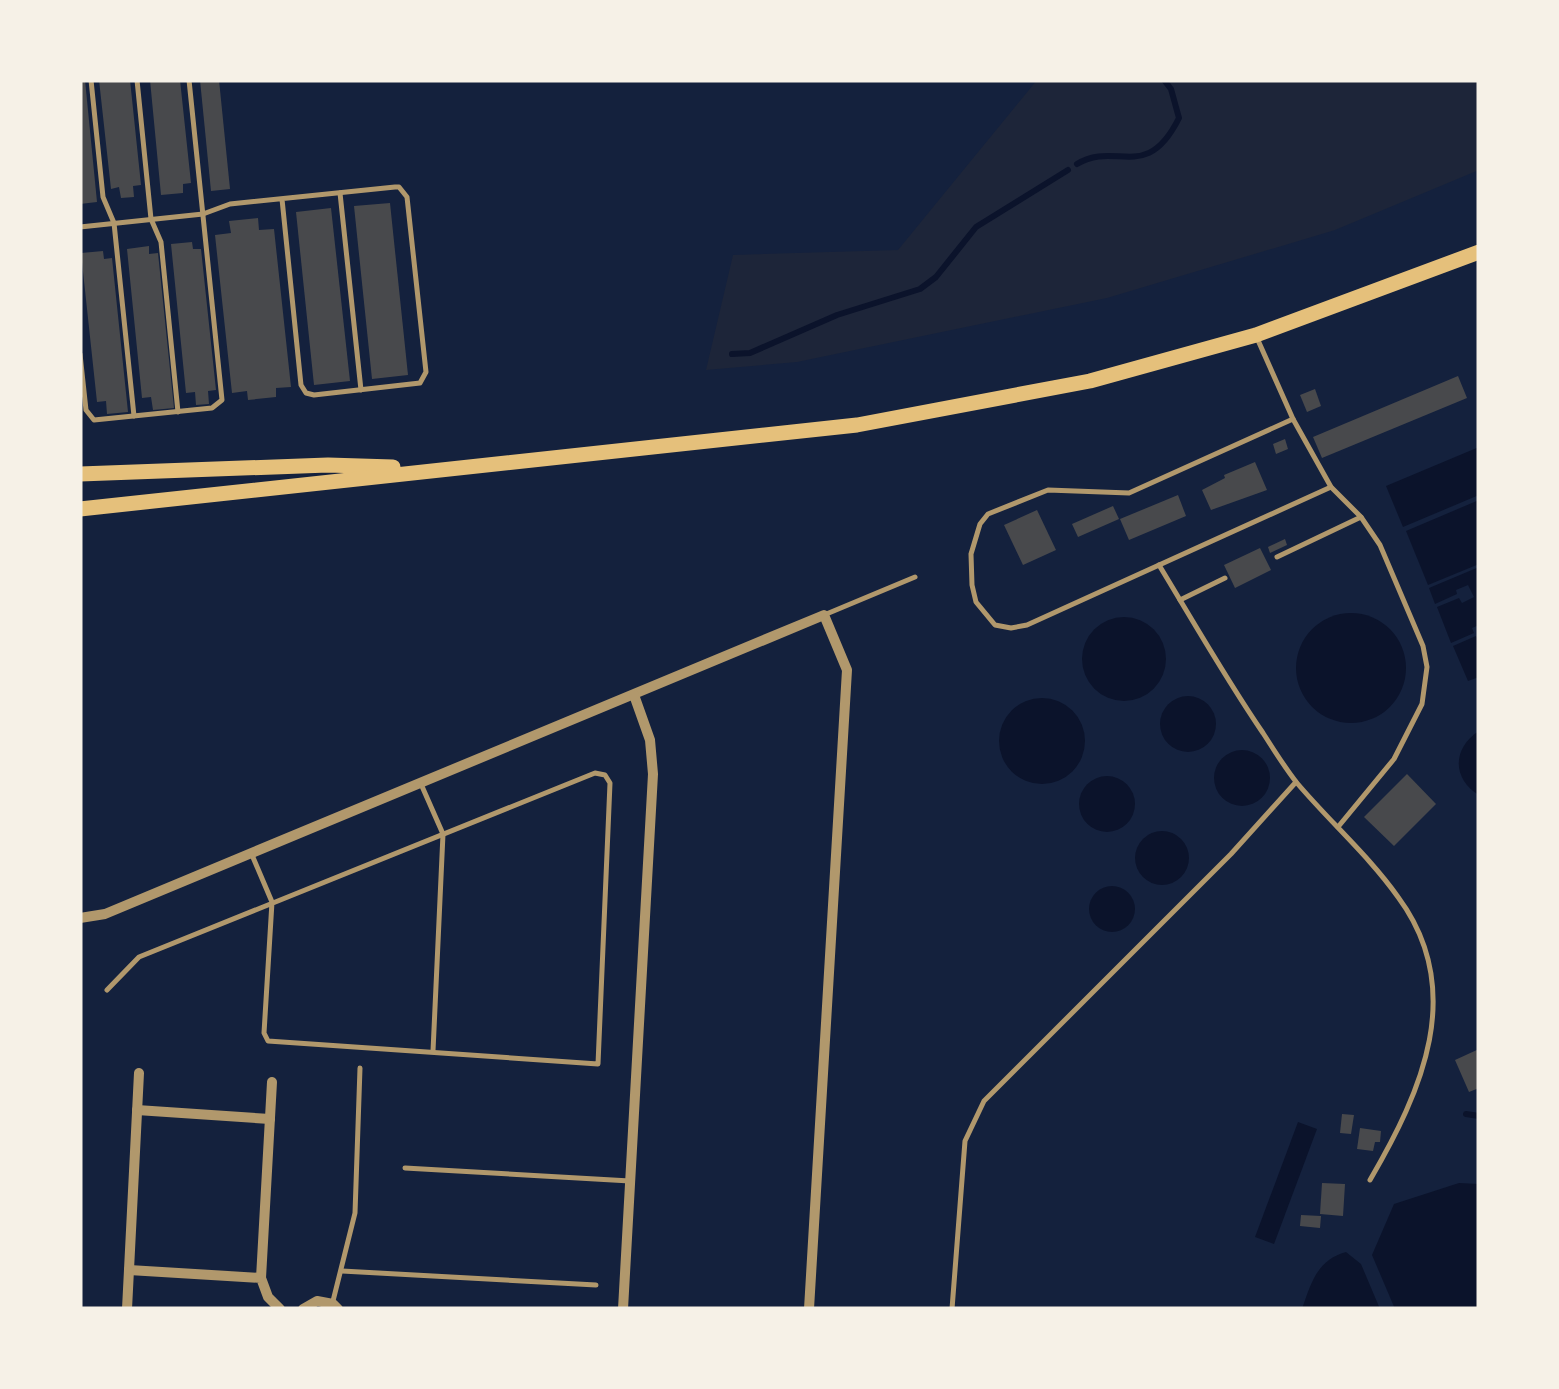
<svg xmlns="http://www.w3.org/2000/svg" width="1559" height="1389" viewBox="0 0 1559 1389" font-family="Commissioner,sans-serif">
	<rect width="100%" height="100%" fill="#14213d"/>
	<path fill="#1d2539" d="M 1037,80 L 1479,80 L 1479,170 L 1335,230 L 1107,298 L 797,362 L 706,370 L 733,255 L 898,250 Z"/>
	<g fill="#0b132b">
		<path d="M 1479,447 L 1479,495 L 1403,527 L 1386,486 Z"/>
		<path d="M 1479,500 L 1479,564 L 1428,585 L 1406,531 Z"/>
		<path d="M 1479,567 L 1479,625 L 1472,628 L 1474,633 L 1451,643 L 1437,607 L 1459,598 L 1462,603 L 1474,597 L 1468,585 L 1456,590 L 1457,594 L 1435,604 L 1429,588 Z"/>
		<circle cx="1351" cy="668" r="55"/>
		<circle cx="1124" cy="659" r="42"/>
		<path d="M 1476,636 L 1479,641 L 1479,677 L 1468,681 L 1453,646 Z"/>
		<circle cx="1188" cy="724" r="28"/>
		<circle cx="1042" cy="741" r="43"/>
		<path d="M 1479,731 L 1479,795 C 1452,779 1452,748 1479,731 Z"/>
		<circle cx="1242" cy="778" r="28"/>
		<circle cx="1107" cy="804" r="28"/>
		<circle cx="1162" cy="858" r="27"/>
		<circle cx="1112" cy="909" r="23"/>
		<path d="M 1298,1122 L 1317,1129 L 1274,1244 L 1255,1237 Z"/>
		<path d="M 1459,1183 L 1479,1184 L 1479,1309 L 1395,1309 L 1372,1255 L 1394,1204 Z"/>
		<path d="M 1346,1252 L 1361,1264 L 1380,1309 L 1302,1309 C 1311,1283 1317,1260 1346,1252 Z"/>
	</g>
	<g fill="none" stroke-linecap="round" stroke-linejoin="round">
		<g stroke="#0b132b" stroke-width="6">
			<path d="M 1077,164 C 1116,140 1146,184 1179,118 L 1171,89 L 1164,80"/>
			<path d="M 732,354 L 750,353 L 837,315 L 920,289 L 936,277 L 976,227 L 1068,170"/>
			<path d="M 1466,1114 L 1479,1116"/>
		</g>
	</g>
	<g fill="#48494c">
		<path d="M 80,80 L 85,80 L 97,202 L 80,204 Z"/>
		<path d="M 99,80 L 130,80 L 141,185 L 133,186 L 134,197 L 121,198 L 119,187 L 111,189 Z"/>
		<path d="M 150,80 L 180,80 L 191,183 L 183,184 L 183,193 L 161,195 Z"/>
		<path d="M 200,80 L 219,80 L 230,189 L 211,191 Z"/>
		<path d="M 390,203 L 408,375 L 372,379 L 354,206 Z"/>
		<path d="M 331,208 L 350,381 L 314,385 L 296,212 Z"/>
		<path d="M 258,218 L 259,230 L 274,229 L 291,387 L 276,388 L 276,397 L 248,400 L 247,391 L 232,393 L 215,235 L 231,233 L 229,221 Z"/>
		<path d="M 192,242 L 193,249 L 201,249 L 216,390 L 208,391 L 209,404 L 196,405 L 195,392 L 186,393 L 171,244 Z"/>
		<path d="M 149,246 L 149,254 L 158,253 L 174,408 L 153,410 L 151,397 L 142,398 L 127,249 Z"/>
		<path d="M 103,251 L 104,259 L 112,258 L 128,412 L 107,414 L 106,401 L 97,402 L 81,253 Z"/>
		<path d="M 1458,376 L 1467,398 L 1322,458 L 1313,437 Z"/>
		<path d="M 1315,389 L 1321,406 L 1307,412 L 1300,395 Z"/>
		<path d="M 1285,439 L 1288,449 L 1276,454 L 1273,444 Z"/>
		<path d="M 1255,462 L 1267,490 L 1211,510 L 1202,490 L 1225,478 L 1224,475 Z"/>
		<path d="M 1178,495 L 1186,516 L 1129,540 L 1120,519 Z"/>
		<path d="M 1113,506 L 1119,519 L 1078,537 L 1072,524 Z"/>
		<path d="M 1037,510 L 1056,550 L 1023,565 L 1004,525 Z"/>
		<path d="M 1285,539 L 1287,545 L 1270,553 L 1268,547 Z"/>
		<path d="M 1260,548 L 1271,570 L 1235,588 L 1224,565 Z"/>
		<path d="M 1407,774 L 1436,804 L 1394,846 L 1364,817 Z"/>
		<path d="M 1479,1049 L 1479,1088 L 1469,1092 L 1455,1060 Z"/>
		<path d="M 1342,1114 L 1354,1115 L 1351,1134 L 1340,1133 Z"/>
		<path d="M 1360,1128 L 1381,1131 L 1380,1142 L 1375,1142 L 1373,1151 L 1357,1149 Z"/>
		<path d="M 1322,1183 L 1345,1184 L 1343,1216 L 1320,1214 Z"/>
		<path d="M 1301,1215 L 1321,1216 L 1320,1228 L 1300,1226 Z"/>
	</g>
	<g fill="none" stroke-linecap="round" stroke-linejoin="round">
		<g stroke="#b1986c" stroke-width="5">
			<path d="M 91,80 L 103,197 L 114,223 L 134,416"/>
			<path d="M 137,80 L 151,219 L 161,242 L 178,412"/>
			<path d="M 340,193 L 361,390"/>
			<path d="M 80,227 L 203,214 L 230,204 L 395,187 L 399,187 L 407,197 L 426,372 L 420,383 L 314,395 L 306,393 L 301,385 L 282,199"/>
			<path d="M 1257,338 L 1293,419 L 1331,487 L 1361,517 L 1380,545 L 1423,646 L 1427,667 L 1422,704 L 1394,759 L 1338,827"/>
			<path d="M 80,354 L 86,410 L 94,420 L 212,408 L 222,400 L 189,80"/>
			<path d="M 1293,419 L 1129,493 L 1048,490 L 988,514 L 980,524 L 971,554 L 972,585 L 976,602 L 995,625 L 1011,628 L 1027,625 L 1331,487"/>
			<path d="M 1277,557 L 1361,517"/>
			<path d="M 1159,565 C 1193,621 1226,679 1263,733 C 1274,750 1285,768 1297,783 C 1330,822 1369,856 1398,897 C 1467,990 1422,1091 1370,1180"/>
			<path d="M 1180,600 L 1225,578"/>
			<path d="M 824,615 L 915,577"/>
			<path d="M 421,784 L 443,834 L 433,1051"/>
			<path d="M 107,990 L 139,957 L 595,773 L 605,775 L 610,783 L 598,1064 L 268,1041 L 264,1033 L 272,902 L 252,855"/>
			<path d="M 405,1168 L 630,1181"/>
			<path d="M 342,1271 L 596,1285"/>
			<path d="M 333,1301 L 355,1213 L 360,1068"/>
			<path d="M 952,1309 L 965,1141 L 984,1101 L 1231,854 L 1296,782"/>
		</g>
		<g stroke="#b1986c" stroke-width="10">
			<path d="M 80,918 L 105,914 L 824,615 L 847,670 L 809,1309"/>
			<path d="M 137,1110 L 270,1119"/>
			<path d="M 129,1270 L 261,1278 L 268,1297 L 280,1309"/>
			<path d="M 261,1278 L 272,1082"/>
			<path d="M 127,1309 L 139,1073"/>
			<path d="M 303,1309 L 317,1301 L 333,1304 L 338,1309"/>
			<path d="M 623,1309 L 653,774 L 650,740 L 634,695"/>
		</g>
		<g stroke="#e5c07b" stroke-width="15">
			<path d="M 80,474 L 328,465 L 393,467"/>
			<path d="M 80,509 L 857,425 L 1090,381 L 1256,335 L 1479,252"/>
		</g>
	</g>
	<rect width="1559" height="1389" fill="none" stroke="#f6f1e7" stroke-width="165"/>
</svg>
